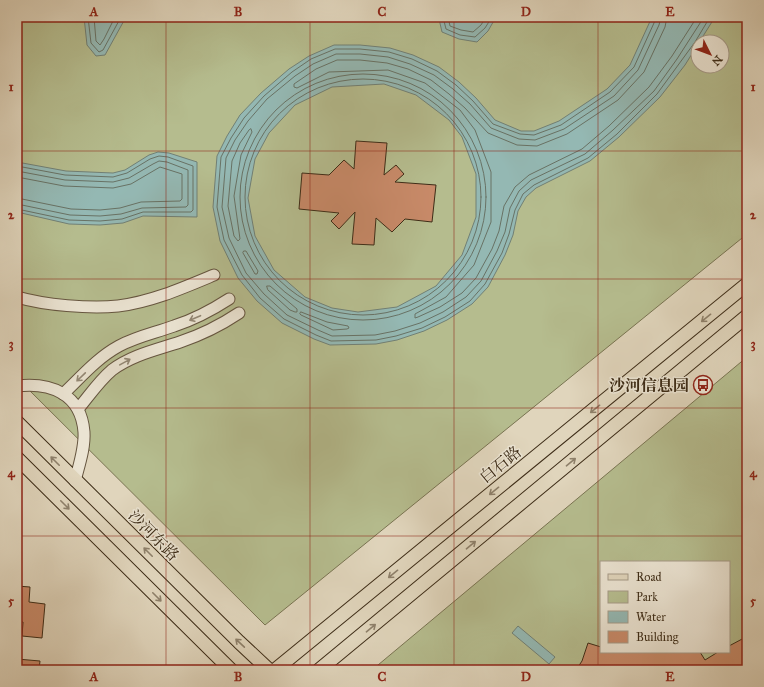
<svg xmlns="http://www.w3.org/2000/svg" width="764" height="687" viewBox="0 0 764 687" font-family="'IM FELL Great Primer','Noto Serif SC',serif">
	<rect width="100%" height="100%" fill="#e0d5bc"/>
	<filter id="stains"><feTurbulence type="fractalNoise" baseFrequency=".005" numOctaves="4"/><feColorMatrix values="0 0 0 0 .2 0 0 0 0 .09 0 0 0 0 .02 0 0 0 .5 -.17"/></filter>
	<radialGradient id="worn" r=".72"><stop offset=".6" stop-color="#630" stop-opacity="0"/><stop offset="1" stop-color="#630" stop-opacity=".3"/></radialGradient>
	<g fill="#b5bc8e" stroke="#797452" fill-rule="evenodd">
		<path d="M 17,17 L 747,17 L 747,234 L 265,625 L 17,378 ZM 698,42 L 722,42 L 722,66 L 698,66 Z"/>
		<path d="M 747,357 L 747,670 L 372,670 ZM 601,562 L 729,562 L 729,652 L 601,652 Z"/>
	</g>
	<g fill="#94b8b3" stroke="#718075" fill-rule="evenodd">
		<path d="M 84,17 L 126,17 L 105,55 L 96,56 L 87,45 Z"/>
		<path d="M 440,17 L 496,17 L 488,31 L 477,42 L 459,39 L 442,32 L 439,19 Z"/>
		<path d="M 652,17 L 715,17 L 685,65 L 660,97 L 619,137 L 590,161 L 536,188 L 526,197 L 518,211 L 513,235 L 505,255 L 488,287 L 472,304 L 447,320 L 424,331 L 397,340 L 376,344 L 330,345 L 314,339 L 282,323 L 257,301 L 238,278 L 220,241 L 213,207 L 217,156 L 227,136 L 240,115 L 261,93 L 289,69 L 309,56 L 334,45 L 360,45 L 390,48 L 413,55 L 439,67 L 459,82 L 476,98 L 495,120 L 521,131 L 534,131 L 559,121 L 607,89 L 630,65 ZM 384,84 L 416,95 L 449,120 L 462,137 L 476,174 L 476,217 L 462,255 L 436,286 L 397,307 L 358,312 L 332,308 L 305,297 L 274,270 L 255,236 L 248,198 L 255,159 L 269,133 L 295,105 L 332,87 Z"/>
		<path d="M 158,152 L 169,153 L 197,162 L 197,217 L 143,216 L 123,223 L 100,225 L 69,224 L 17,212 L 17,162 L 66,171 L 113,173 L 125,170 L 149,155 Z"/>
		<path d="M 518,626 L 555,657 L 549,664 L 512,633 Z"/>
	</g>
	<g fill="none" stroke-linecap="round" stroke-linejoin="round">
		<g stroke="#687265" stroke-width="1">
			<path d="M 88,17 L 91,43 L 99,52 L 103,50 L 121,17"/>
			<path d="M 94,17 L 96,41 L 100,45 L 104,39 L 115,17"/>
			<path d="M 443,17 L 446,29 L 460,35 L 475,37 L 485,28 L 492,17"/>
			<path d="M 448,17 L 450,26 L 461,30 L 473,32 L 481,25 L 486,17"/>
			<path d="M 656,17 L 654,23 L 634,67 L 610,92 L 561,125 L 534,135 L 520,134 L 493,124 L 473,101 L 456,85 L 437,71 L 412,59 L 389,52 L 360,49 L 335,49 L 311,59 L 292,72 L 264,96 L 244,118 L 231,138 L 221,157 L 217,207 L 224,240 L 242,275 L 260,298 L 284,319 L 316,335 L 331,341 L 376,340 L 396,336 L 422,328 L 445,317 L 470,301 L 485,284 L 502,253 L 509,234 L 515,210 L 523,194 L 534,185 L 588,158 L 617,134 L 657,94 L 695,42 L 710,17"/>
			<path d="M 661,17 L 659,25 L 638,70 L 614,96 L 564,129 L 535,140 L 519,139 L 491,128 L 470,104 L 453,89 L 434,75 L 410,64 L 388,57 L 360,54 L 336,54 L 313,64 L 295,76 L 267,99 L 248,121 L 235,140 L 226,158 L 222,207 L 229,238 L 246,273 L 264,294 L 287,315 L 318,330 L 332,336 L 375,335 L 395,331 L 420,323 L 443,312 L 466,297 L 481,281 L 497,251 L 505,232 L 510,208 L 519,191 L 531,180 L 585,154 L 613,130 L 654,91 L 677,59 L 704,17"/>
			<path d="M 667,17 L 665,27 L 644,72 L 618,100 L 567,134 L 537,146 L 517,145 L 488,133 L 465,108 L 449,94 L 431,80 L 408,69 L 387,63 L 360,60 L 337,60 L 316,69 L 294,84 L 294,87 L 297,88 L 329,72 L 388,70 L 425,83 L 460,110 L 475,130 L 491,172 L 491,222 L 474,265 L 446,297 L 415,314 L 415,318 L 418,317 L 440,307 L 462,293 L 476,278 L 492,249 L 499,231 L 504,206 L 515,187 L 529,175 L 582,149 L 609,126 L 649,87 L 672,56 L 697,17"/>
			<circle cx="363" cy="197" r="123"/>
			<circle cx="363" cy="197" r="118"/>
			<path d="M 251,129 L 252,132 L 241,155 L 234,196 L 240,239 L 238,241 L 234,236 L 228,206 L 232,161 L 240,143 L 249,130 Z"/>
			<path d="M 17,166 L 65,175 L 113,177 L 127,173 L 150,159 L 159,156 L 168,157 L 193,166 L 193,210 L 191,212 L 143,212 L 122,219 L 100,221 L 69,220 L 17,209"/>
			<path d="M 17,171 L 65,180 L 113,182 L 129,178 L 153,164 L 159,161 L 167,162 L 188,170 L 188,205 L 186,207 L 142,208 L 121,214 L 100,216 L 70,215 L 17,204"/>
			<path d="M 17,177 L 64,186 L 113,188 L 131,184 L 160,167 L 182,174 L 182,199 L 180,201 L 141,202 L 120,208 L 100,210 L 71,209 L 17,198"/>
			<path d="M 244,251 L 246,251 L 258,271 L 257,274 L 255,274 L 243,253 Z"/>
			<path d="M 267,286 L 270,286 L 297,309 L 297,312 L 295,312 L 290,310 L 268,290 Z"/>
			<path d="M 301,312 L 327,322 L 348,326 L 349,328 L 347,329 L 333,330 L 301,315 L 300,314 Z"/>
		</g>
	</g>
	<g fill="#c88a69" stroke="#3d2c17">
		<path d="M 356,141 L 387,143 L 384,175 L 396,165 L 404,174 L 395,182 L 436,185 L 432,222 L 405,219 L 392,232 L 376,218 L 374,245 L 352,244 L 355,212 L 339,229 L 331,221 L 339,213 L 299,209 L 302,173 L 329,175 L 344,160 L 354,169 Z"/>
		<path d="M 17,586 L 30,587 L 29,602 L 45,604 L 42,638 L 22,636 L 23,622 L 17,622 Z"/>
		<path d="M 744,638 L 747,644 L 747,665 L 738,670 L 576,670 L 582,661 L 588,643 L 601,647 L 601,652 L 700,652 L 705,660 L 718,652 L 729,652 L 729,646 Z"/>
		<path d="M 17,659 L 40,661 L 39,670 L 17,670 Z"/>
	</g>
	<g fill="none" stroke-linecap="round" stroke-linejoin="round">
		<g stroke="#665640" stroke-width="13">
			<g id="minor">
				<path d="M 17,297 C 44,305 90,309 118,306 C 151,302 183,288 214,275"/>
				<path d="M 17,386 C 51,382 81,394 84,432 C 85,448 79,465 75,481"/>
				<path d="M 63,394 C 81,377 97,358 119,346 C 138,336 155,333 174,326 C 193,320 212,310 229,299"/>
				<path d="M 78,409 C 89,396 99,381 112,370 C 132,355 156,350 180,342 C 201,335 221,325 239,313"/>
			</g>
		</g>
		<g stroke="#3d2c17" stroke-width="15">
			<g id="major">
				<path d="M 17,422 L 239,642 L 269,670"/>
				<path d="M 17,458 L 231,670"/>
				<path d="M 275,670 L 747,284"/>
				<path d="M 319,670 L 747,316"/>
			</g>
		</g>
		<use href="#minor" stroke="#ebe4d3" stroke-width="11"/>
		<use href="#major" stroke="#e0d5bc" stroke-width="13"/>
	</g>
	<defs><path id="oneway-shaft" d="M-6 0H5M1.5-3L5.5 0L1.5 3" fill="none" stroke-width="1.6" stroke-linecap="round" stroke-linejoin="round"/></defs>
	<g stroke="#948875">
		<use href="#oneway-shaft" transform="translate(195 318) rotate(157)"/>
		<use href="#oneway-shaft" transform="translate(125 362) rotate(-29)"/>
		<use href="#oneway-shaft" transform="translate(81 377) rotate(136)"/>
	</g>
	<g stroke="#8e806a">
		<use href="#oneway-shaft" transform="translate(706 318) rotate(141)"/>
		<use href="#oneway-shaft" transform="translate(595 409) rotate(141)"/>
		<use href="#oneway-shaft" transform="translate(55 461) rotate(-135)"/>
		<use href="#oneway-shaft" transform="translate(571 462) rotate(-40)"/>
		<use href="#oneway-shaft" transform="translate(494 491) rotate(141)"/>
		<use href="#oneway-shaft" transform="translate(65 505) rotate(45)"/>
		<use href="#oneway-shaft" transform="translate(471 545) rotate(-40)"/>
		<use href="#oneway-shaft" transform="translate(148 552) rotate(-135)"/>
		<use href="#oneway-shaft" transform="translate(393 574) rotate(141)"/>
		<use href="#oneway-shaft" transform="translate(157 597) rotate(45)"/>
		<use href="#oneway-shaft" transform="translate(371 628) rotate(-40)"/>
		<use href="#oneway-shaft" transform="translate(240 643) rotate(-137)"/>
	</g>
	<path fill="none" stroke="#8f2418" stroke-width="1" stroke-opacity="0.55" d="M 166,17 L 166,670M 310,17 L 310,670M 454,17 L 454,670M 598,17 L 598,670M 17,151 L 747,151M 17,279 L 747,279M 17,408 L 747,408M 17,536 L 747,536"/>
	<defs>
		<g id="bus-ring" transform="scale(1)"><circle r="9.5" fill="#ebe4d3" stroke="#8f2418" stroke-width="1.5"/><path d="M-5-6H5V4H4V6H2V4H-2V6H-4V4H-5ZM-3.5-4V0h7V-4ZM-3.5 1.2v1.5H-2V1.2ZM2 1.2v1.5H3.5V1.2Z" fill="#8f2418"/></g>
	</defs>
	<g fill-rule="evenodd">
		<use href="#bus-ring" x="703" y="385"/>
	</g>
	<g text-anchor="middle" stroke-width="3" stroke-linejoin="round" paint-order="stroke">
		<g font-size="16" font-weight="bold" fill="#3d2c17" stroke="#ebe4d3" text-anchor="end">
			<text x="689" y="391">沙河信息园</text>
		</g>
		<g font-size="16" fill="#3d2c17" stroke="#ebe4d3">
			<text transform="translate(500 464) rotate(-39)" y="6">白石路</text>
			<text transform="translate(154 535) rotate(45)" y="6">沙河东路</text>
		</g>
	</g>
	<rect width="764" height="687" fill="none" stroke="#e0d5bc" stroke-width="44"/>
	<rect x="600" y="561" width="130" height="92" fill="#ebe4d3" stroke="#a59a88"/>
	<rect x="608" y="574" width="20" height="6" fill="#e0d5bc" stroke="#a59a88"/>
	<text x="636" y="581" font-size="12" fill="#3d2c17">Road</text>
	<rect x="608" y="591" width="20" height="12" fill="#b5bc8e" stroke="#a59a88"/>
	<text x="636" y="601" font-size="12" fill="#3d2c17">Park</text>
	<rect x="608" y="611" width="20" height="12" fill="#94b8b3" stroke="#a59a88"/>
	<text x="636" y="621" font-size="12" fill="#3d2c17">Water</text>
	<rect x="608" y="631" width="20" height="12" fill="#c88a69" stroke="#a59a88"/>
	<text x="636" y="641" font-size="12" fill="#3d2c17">Building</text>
	<g transform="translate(710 54) rotate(132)"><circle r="19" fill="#ebe4d3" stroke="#a59a88"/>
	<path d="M0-3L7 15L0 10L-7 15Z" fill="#8f2418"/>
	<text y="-6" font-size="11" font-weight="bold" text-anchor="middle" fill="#3d2c17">N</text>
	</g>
	<rect x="22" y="22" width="720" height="643" fill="none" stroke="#8f2418" stroke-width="1.5"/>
	<g font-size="13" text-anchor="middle" font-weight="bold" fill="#8f2418">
		<text x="94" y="16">A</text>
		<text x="238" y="16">B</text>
		<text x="382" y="16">C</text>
		<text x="526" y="16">D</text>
		<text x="670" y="16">E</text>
		<text x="11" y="91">1</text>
		<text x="753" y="91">1</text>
		<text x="11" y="219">2</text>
		<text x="753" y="219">2</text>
		<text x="11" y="348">3</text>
		<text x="753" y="348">3</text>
		<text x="11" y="477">4</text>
		<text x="753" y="477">4</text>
		<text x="11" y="605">5</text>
		<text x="753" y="605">5</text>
		<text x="94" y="681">A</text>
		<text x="238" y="681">B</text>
		<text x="382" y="681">C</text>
		<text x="526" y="681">D</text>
		<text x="670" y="681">E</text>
	</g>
	<rect width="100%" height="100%" filter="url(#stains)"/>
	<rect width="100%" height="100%" fill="url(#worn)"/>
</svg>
